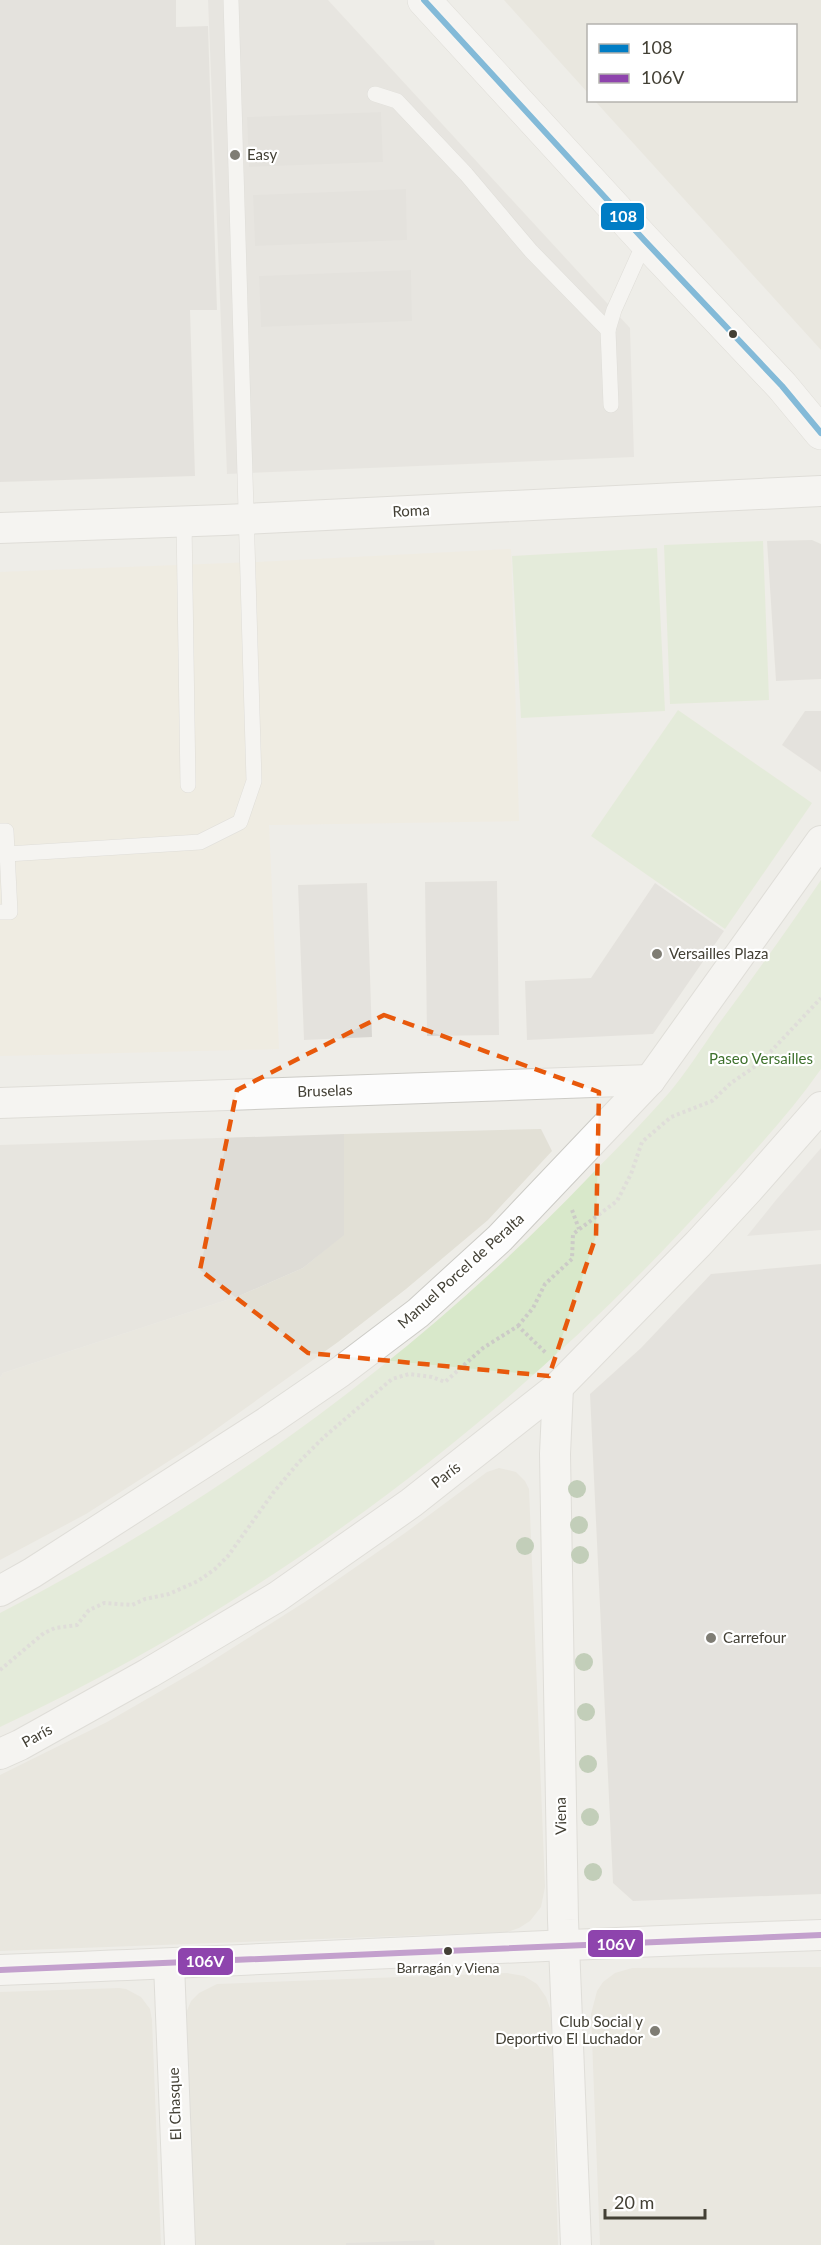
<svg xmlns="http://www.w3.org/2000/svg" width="821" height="2245" viewBox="0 0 821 2245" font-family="Lato,sans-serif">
	<rect width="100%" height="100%" fill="#eeede8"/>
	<g fill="#e2e0d6">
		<path d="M 504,0 L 821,0 L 821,350 L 595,101 L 796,100 L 796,26 L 588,26 L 588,93 Z"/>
		<path d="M 541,1129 L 552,1151 L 488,1220 L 406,1289 L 338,1342 L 194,1445 L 86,1514 L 0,1560 L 0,1378 L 3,1373 L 239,1296 L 303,1268 L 344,1234 L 344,1134 Z"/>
		<path d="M 499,1468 L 516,1472 L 525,1481 L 529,1489 L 545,1887 L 541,1907 L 530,1921 L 519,1928 L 507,1932 L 0,1951 L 0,1775 L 107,1722 L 204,1666 L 311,1598 L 405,1533 L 487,1472 Z"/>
		<path d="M 821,1967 L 821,2245 L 600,2245 L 591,2014 L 597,1991 L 603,1982 L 615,1973 L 632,1968 Z"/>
		<path d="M 507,1973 L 524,1976 L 537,1984 L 546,1997 L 551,2011 L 558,2245 L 192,2245 L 186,2013 L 191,2001 L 199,1993 L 217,1984 Z"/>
		<path d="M 119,1988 L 126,1989 L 141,1997 L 150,2009 L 152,2020 L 161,2245 L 0,2245 L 0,1992 Z"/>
	</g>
	<path fill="#f0ebdb" d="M 511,549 L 519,821 L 269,825 L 279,1049 L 0,1056 L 0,572 L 258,562 Z"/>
	<path fill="#dedcd6" d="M 344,1134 L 344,1235 L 303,1268 L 239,1296 L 3,1373 L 0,1378 L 0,1145 Z"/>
	<g fill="#d8e8ca">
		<path d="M 763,541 L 769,700 L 670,704 L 664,545 Z"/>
		<path d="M 657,548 L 665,711 L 521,718 L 512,556 Z"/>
		<path d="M 678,710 L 812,803 L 725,929 L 591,836 Z"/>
		<path d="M 821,880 L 821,1069 C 788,1116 749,1157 711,1199 C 512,1419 268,1602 0,1727 L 0,1613 C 217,1502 418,1355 587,1179 C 614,1151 642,1124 668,1094 C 686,1073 701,1049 717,1026 C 753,978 787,930 821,880 Z"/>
	</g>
	<g fill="#dedcd8">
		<path d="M 208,0 L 328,0 L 630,328 L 634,457 L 227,474 Z"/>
		<path d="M 821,1148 L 821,1230 L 747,1236 L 776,1200 Z"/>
	</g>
	<g fill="#d8d6d1">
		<path d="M 0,0 L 176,0 L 176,27 L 208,26 L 217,310 L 190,310 L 195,476 L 0,482 Z"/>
		<path d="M 381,112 L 383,162 L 249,167 L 247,117 Z"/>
		<path d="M 406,189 L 407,240 L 255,246 L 253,195 Z"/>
		<path d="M 411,270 L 412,321 L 261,327 L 259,276 Z"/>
		<path d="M 812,540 L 821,544 L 821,679 L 776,681 L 767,541 Z"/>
		<path d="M 805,711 L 821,711 L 821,772 L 782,745 Z"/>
		<path d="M 497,881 L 499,1035 L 427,1036 L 425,882 Z"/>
		<path d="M 367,883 L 372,1037 L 304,1040 L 298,885 Z"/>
		<path d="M 655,883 L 724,931 L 653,1034 L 527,1040 L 525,981 L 591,978 Z"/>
		<path d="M 821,1264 L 821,1894 L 633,1901 L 613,1883 L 590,1394 L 641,1348 L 711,1274 Z"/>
		<path d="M 434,2240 L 435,2245 L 346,2245 L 346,2243 Z"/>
	</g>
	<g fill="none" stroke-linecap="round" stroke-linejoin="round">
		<g stroke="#cccbc6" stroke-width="16">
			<g id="service">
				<path d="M 375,94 L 397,101 L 466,174 L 531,251 L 608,330 L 611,405"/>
				<path d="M 608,330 L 614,310 L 645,241"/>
				<path d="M 184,521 L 188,785"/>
				<path d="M 0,831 L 6,831 L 10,912 L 0,912"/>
				<path d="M 7,854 L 200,842 L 240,822 L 254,781 L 231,0"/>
			</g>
		</g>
		<g stroke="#cccbc6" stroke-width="32">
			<g id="minor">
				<path d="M 0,528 L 224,520 L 821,491"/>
				<path d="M 0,1103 L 650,1080"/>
				<path d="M 558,1387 L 555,1454 L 563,1920 L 576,2245"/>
				<path d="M 0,1591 L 32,1573 L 267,1422 L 340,1372 L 418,1313 L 500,1238 L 650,1080 L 821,841"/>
				<path d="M 0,1754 L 20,1745 L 149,1673 L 277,1597 L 411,1503 L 558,1387 L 698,1244 L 747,1191 L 821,1107"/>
				<path d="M 169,1964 L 180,2245"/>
				<path d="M 0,1970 C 274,1960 547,1944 821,1935"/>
			</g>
		</g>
		<g stroke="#cccbc6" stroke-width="34">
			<path id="tertiary" d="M 424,0 L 645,241 L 782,386 L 821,433"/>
		</g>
		<g stroke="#cccbc7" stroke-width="4" stroke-dasharray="3 3" stroke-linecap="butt">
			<path d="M 572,1210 L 579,1229"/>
			<path d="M 518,1326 L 533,1308 L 545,1284 L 572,1259 L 573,1234 L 617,1201 L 631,1174 L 642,1142 L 671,1117 L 712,1101 L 731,1083 L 760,1063 L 821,998"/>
			<path d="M 0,1670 L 44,1633 L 55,1628 L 77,1625 L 89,1610 L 98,1606 L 104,1603 L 132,1605 L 145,1599 L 169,1594 L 198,1581 L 215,1569 L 228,1556 L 273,1493 L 299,1462 L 324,1437 L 392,1379 L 409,1374 L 432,1377 L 445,1382 L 483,1348 L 518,1326 L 547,1354"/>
		</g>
		<use href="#service" stroke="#fcfcfc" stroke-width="15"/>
		<use href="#minor" stroke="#fcfcfc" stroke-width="30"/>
		<use href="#tertiary" stroke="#fcfcfc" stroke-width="33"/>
		<g stroke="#fff" stroke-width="10">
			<path id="bus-1" d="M 424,0 L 645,241 L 782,386 L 821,433"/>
		</g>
		<g stroke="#fff" stroke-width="10">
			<path id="bus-2" d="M 0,1970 L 821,1935"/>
		</g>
		<use href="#bus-1" stroke="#007dc5" stroke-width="6"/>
		<use href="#bus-2" stroke="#8e44ad" stroke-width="6"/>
	</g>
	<g fill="#8da981">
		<circle cx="577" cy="1489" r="9"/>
		<circle cx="579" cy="1525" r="9"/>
		<circle cx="525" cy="1546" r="9"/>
		<circle cx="580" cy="1555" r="9"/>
		<circle cx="584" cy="1662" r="9"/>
		<circle cx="586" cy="1712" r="9"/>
		<circle cx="588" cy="1764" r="9"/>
		<circle cx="590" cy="1817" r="9"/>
		<circle cx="593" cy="1872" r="9"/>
	</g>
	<path d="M0 0H821V2245H0ZM 384,1015 L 599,1092 L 596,1236 L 549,1376 L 308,1353 L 200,1270 L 237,1090 Z" fill="#eeede8" fill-opacity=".55" fill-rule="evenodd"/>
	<path fill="none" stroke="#e8590c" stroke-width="4.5" stroke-dasharray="12 8" stroke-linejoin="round" d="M 384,1015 L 599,1092 L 596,1236 L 549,1376 L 308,1353 L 200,1270 L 237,1090 Z"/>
	<g fill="#7f7d74" stroke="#fff" stroke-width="2">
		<circle cx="235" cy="155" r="6"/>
		<circle cx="657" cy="954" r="6"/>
		<circle cx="711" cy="1638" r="6"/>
		<circle cx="655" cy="2031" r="6"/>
	</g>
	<g fill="#434035" stroke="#fff" stroke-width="2">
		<circle cx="733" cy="334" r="5"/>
		<circle cx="448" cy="1951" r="5"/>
	</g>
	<g text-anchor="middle" stroke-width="4.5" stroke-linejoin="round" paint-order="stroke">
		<g font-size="14" fill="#434035" stroke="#fff">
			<text x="448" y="1973">Barragán y Viena</text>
		</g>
		<g font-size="15" fill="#434035" stroke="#fff" text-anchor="start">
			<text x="247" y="160">Easy</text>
			<text x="669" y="959">Versailles Plaza</text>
			<text x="723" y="1643">Carrefour</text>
			<text x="643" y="2027" text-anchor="end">Club Social y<tspan x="643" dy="17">Deportivo El Luchador</tspan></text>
		</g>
		<g font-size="15" fill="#434035" stroke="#fff">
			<text transform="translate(411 511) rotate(-3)" y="5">Roma</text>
			<text transform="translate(325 1091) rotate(-2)" y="5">Bruselas</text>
			<text transform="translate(461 1271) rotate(-42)" y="5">Manuel Porcel de Peralta</text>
			<text transform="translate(446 1475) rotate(-38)" y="5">París</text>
			<text transform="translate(37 1736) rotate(-29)" y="5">París</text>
			<text transform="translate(561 1816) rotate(-91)" y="5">Viena</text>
			<text transform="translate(175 2104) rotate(-92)" y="5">El Chasque</text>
		</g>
		<g font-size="15" fill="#3e712d" stroke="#fff">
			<text x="761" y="1064">Paseo Versailles</text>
		</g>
	</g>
	<g stroke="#fff" stroke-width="2">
		<rect x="600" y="202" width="45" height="29" rx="6" fill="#007dc5"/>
		<rect x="587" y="1929" width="57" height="29" rx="6" fill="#8e44ad"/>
		<rect x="177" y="1947" width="57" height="29" rx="6" fill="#8e44ad"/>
	</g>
	<g font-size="16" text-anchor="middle" font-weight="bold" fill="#fff">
		<text x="623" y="222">108</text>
		<text x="616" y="1950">106V</text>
		<text x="205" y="1967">106V</text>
	</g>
	<rect x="587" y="24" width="210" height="78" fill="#ffffff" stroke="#b4b3ae" stroke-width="1.5"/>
	<rect x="599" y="44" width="30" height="9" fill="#007dc5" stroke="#b4b3ae" stroke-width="1.5"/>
	<text x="641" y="54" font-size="18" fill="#434035">108</text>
	<rect x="599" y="74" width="30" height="9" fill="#8e44ad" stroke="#b4b3ae" stroke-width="1.5"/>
	<text x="641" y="84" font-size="18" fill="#434035">106V</text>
	<path d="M605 2209v9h100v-9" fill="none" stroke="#434035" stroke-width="3"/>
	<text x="614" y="2209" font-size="18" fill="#434035" stroke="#ffffff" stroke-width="4.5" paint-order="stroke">20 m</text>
</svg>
